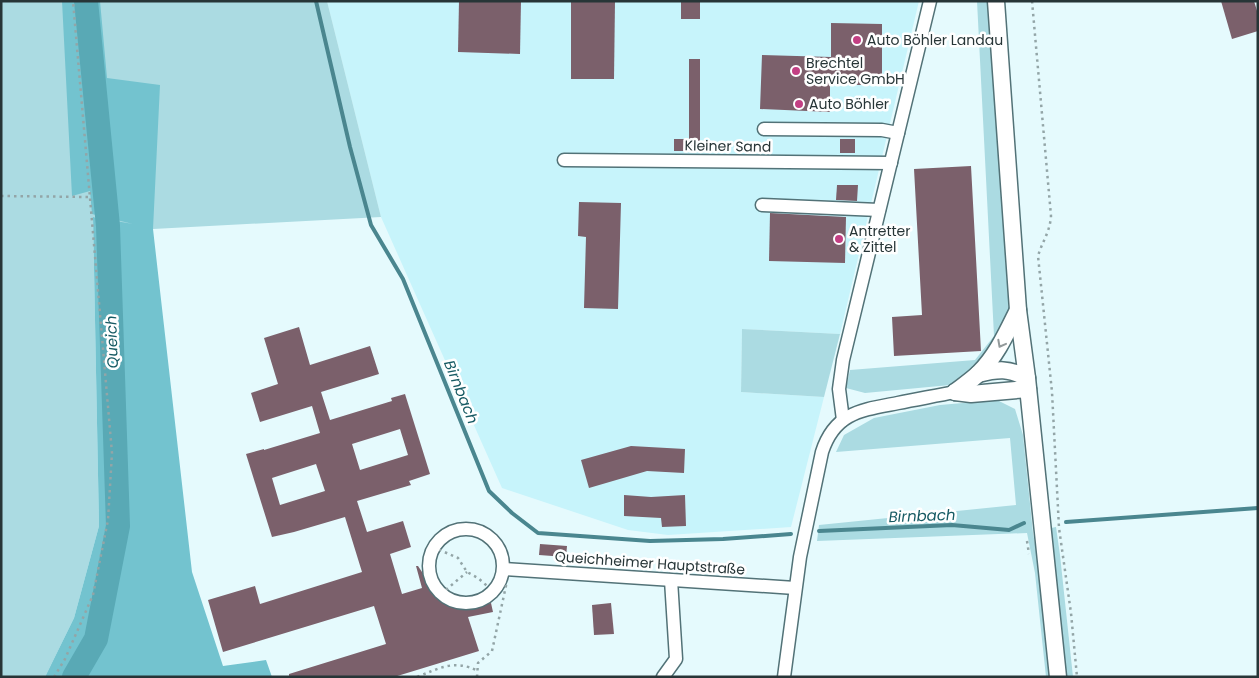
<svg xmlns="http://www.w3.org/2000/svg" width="1259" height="678" viewBox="0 0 1259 678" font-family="Poppins,sans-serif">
	<rect width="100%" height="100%" fill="#e5fafd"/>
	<path fill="#c7f4fb" d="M 327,1 L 919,1 L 840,334 L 742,329 L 741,392 L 824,397 L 791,527 L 668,535 L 628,530 L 502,488 L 381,217 Z"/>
	<g fill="#abdbe2">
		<path d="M 1,1 L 327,1 L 381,217 L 153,229 L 93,217 L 99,526 L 74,618 L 45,677 L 1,677 Z"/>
		<path d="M 977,1 L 988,1 L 1010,326 L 970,377 L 950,385 L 865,393 L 846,388 L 850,370 L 975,360 L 994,336 Z"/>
		<path d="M 742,329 L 840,334 L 824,397 L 741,392 Z"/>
		<path d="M 997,400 L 1015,409 L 1023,435 L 1033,533 L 1041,577 L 1050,677 L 1046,677 L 1035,573 L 1027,533 L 817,541 L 819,525 L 1016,505 L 1010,438 L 836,452 L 844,435 L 874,418 L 940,405 Z"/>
		<path d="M 1056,527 L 1060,555 L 1073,677 L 1065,677 L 1051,528 Z"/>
	</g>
	<path fill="#73c3cf" d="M 62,1 L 100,1 L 107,78 L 160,85 L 153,229 L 192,572 L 223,666 L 266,660 L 272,677 L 45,677 L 74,618 L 99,526 L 93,217 L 133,224 L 92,214 L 90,191 L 72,196 Z"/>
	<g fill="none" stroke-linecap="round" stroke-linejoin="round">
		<g stroke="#4a868f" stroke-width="4">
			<path d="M 316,1 L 350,147 L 371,225 L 403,279 L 489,491 L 512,513 L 538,533 L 650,541 L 723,539 L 791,534"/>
			<path d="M 1066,522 L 1258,508"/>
			<path d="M 819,531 L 952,525 L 1009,530 L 1024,523"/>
		</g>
		<path stroke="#59a9b5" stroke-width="24" d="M 74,677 L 96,639 L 118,526 L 108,226 L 86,1"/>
	</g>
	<g fill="#7b606b" fill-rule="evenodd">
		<path d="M 459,1 L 521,1 L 520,54 L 458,52 Z"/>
		<path d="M 571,1 L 615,1 L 614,79 L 571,79 Z"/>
		<rect x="681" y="1" width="19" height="18"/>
		<path d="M 1221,1 L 1254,1 L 1258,14 L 1258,31 L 1232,39 Z"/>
		<path d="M 831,23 L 882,24 L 882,85 L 830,85 L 830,112 L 760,109 L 762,55 L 831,57 Z"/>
		<path d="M 689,59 L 700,59 L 700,151 L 674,151 L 674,139 L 689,139 Z"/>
		<rect x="840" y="139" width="15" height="14"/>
		<path d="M 971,166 L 981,351 L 894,356 L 892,317 L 922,315 L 914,169 Z"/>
		<path d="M 837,185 L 858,185 L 857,201 L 836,200 Z"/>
		<path d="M 579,202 L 621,203 L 618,309 L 584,308 L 586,237 L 578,236 Z"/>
		<path d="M 770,213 L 846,217 L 845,263 L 769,261 Z"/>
		<path d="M 299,327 L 310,365 L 370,346 L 379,374 L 321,392 L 330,420 L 392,401 L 391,398 L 405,394 L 430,474 L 409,481 L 411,485 L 357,501 L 367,532 L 403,521 L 411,547 L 390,554 L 402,594 L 422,588 L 416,566 L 418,566 L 436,593 L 444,601 L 464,607 L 491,603 L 493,612 L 468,617 L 479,651 L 394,677 L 289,677 L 289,674 L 386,644 L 374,606 L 223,652 L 208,600 L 255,586 L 260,604 L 362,572 L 345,517 L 294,532 L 272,537 L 246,454 L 264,449 L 264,450 L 320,433 L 312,406 L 260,422 L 251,393 L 278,384 L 264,338 ZM 400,429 L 408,455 L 360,470 L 352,444 ZM 316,464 L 325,491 L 280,505 L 272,478 Z"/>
		<path d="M 631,446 L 685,449 L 684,473 L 647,471 L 589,488 L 581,460 Z"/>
		<path d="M 624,495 L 651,497 L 685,495 L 686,526 L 662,527 L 661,518 L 624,516 Z"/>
		<path d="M 540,544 L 567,546 L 566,557 L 539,555 Z"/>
		<path d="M 611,603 L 614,634 L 594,635 L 592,605 Z"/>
	</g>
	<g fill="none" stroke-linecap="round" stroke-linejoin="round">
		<g stroke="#527277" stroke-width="15">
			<g id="minor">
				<path d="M 764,129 L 882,130 L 898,133"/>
				<path d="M 564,160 L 891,163"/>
				<path d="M 762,205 L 879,210"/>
				<path d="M 843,420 L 839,389 L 843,360 L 930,1"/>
				<circle cx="466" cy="566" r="37"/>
				<path d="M 504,569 L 795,588"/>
				<path d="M 663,677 L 676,659 L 671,580"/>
				<path d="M 784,677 L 800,557 L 822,452 C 835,412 862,410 898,403 C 917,399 936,396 955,392"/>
			</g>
		</g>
		<g stroke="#527277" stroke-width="19">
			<g id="major">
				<path d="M 996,1 L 1018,310 L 1027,378 L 1058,677"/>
				<path d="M 978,374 C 998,369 1009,368 1027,378"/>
				<path d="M 955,392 C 963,386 972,380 979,373 C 997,355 1007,332 1018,310"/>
				<path d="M 955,392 L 971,394 L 1028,389"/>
			</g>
		</g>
		<g stroke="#93a5a7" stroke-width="2.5" stroke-dasharray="2.5 4" stroke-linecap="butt">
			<path d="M 1032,1 L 1051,216 C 1050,232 1042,242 1038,256 L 1052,392 L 1059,528 L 1071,613 L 1077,677"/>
			<path d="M 1,196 L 90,197"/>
			<path d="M 1027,541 L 1029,554"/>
			<path d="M 433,547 L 458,558 L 467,572 L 478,578 L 493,591"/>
			<path d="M 441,594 L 467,572"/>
			<path d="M 54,677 L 65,659 L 93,595 L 108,520 L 112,453 L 73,1"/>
			<path d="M 417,677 C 440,668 454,659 478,671"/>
			<path d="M 477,677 L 478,663 L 492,651 L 507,581"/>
		</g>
		<use href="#minor" stroke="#fff" stroke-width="12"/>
		<use href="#major" stroke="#fff" stroke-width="16"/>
	</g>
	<defs><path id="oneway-chevron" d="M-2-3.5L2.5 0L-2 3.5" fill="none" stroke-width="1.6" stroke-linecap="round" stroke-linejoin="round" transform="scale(1.25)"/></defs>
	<use stroke="#939a9b" href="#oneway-chevron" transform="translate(1001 344) rotate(118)"/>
	<g fill="#c33f83" stroke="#fff" stroke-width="2">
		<circle cx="857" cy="40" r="5"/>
		<circle cx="796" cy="71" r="5"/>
		<circle cx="799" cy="104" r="5"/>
		<circle cx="839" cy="239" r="5"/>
	</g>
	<g text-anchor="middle" stroke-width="5" stroke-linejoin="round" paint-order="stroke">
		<g font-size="14" fill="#273537" stroke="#fff" text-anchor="start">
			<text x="867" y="45">Auto Böhler Landau</text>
			<text x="806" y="68">Brechtel<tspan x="806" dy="16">Service GmbH</tspan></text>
			<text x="809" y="109">Auto Böhler</text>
			<text x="849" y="236">Antretter<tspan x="849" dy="16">&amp; Zittel</tspan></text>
		</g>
		<g font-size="14" fill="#273537" stroke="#fff">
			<text transform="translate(728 146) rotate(1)" y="5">Kleiner Sand</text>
			<text transform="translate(650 563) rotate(4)" y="5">Queichheimer Hauptstraße</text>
		</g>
		<g font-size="15" font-style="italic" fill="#165a63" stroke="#fff">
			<text transform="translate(112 342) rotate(-92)" y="5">Queich</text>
			<text transform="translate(461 392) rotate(68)" y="5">Birnbach</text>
			<text transform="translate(922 516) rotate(-2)" y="5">Birnbach</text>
		</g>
	</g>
	<rect width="1259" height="678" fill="none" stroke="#273537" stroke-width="5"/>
</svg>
